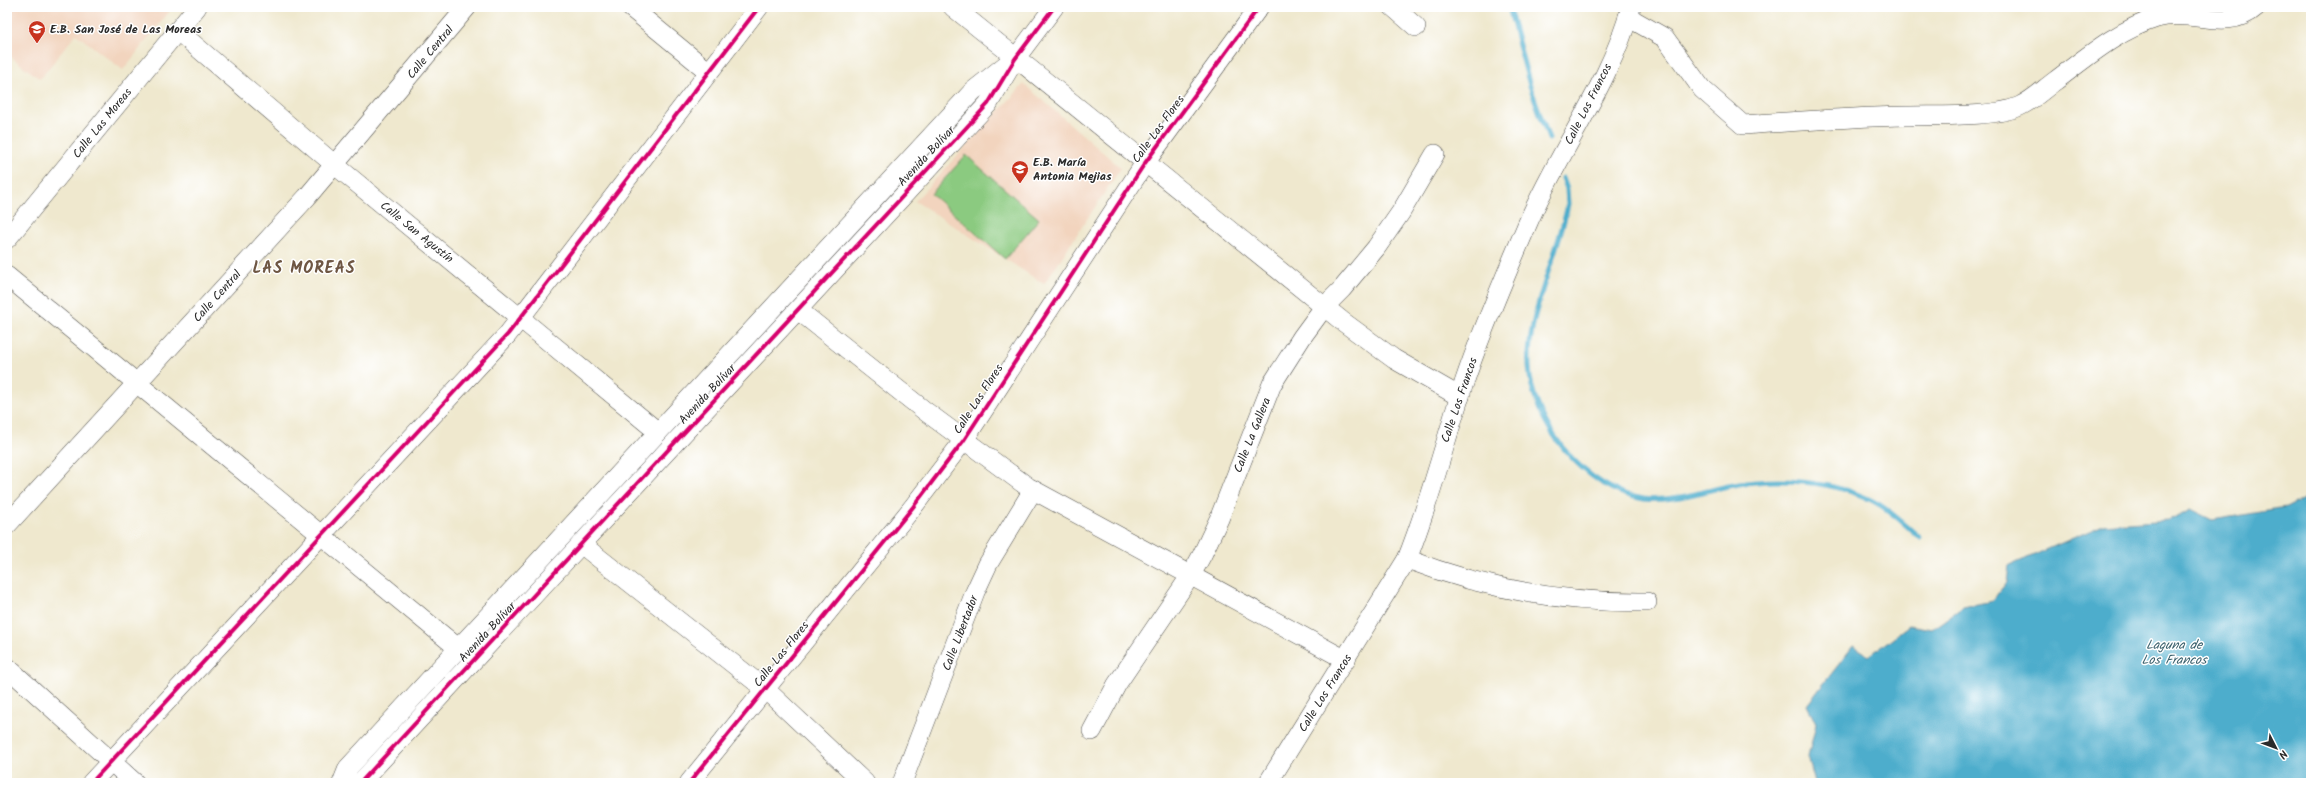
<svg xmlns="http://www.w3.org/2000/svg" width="2318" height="790" viewBox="0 0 2318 790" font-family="Kalam,sans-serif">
	<rect width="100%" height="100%" fill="#fff"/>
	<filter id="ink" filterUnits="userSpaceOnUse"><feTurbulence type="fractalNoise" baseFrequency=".025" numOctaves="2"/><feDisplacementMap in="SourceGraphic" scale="8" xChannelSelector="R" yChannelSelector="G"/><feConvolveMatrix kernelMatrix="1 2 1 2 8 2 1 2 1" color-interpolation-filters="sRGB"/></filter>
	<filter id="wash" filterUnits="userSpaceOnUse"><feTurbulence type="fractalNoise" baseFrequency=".012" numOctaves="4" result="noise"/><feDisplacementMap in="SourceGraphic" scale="16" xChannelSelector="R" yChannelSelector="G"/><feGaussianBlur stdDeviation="0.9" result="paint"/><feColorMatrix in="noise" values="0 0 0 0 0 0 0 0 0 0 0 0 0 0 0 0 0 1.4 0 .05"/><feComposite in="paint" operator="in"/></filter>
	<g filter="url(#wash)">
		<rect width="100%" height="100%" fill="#efe8ce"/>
		<g fill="#f2d4be">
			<path d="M 7,7 L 173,7 L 123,70 L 76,34 L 40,79 L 7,54 Z"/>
			<path d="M 1024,84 L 1121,168 L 1044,284 L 915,201 Z"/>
		</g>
		<path fill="#8bca80" stroke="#5b7a56" d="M 966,155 L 1039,219 L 1005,259 L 931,194 Z"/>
		<path fill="#4eadcc" stroke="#3c6c7c" d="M 2311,495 L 2311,783 L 1815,783 L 1808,757 L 1816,724 L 1807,705 L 1853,646 L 1869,656 L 1909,625 L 1932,629 L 1963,607 L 1992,601 L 2007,582 L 2009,566 L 2103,525 L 2168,520 L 2190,509 L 2212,520 L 2286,508 Z"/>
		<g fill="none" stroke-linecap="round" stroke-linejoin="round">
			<g stroke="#4eadcc" stroke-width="5">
				<path d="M 1509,7 L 1530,86 L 1549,139"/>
				<path d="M 1563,178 L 1567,189 L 1568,204 C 1558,255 1527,314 1529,365 C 1531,423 1586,491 1644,499 C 1671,502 1701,492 1728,486 C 1774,477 1837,479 1880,505 C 1894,514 1907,526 1920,538"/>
			</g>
		</g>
	</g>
	<g filter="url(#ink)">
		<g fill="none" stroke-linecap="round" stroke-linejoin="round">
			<g stroke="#484743" stroke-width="20">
				<g id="minor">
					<path d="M 630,7 L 709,72"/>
					<path d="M 953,7 L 1342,321 L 1394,359 L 1460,397"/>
					<path d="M 1393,7 L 1416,27"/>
					<path d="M 1628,17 L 1665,38 L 1702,89 L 1743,125 C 1798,121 1852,117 1906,116 C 1936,115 1994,118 2020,106 C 2033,100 2044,89 2055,81 C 2087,57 2118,30 2157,18 C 2191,8 2227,33 2256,7"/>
					<path d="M 178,31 L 335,165 L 658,432"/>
					<path d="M 7,239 L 197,7"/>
					<path d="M 7,276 L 458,648"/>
					<path d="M 798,310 L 925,411 L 1028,487 L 1346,660"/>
					<path d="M 7,525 L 307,197 L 467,7"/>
					<path d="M 581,544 L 765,689 L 865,783"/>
					<path d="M 1407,559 C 1484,589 1564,603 1647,602"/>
					<path d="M 7,667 L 135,783"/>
					<path d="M 1092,731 L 1117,684 L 1191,575 L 1202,555 L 1219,519 L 1272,384 L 1302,337 L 1324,307 L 1342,289 L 1376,248 L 1401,212 L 1435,154"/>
					<path d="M 91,783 L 508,334 L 759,7"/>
					<path d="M 342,783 L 348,768 L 973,91 L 1007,64"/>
					<path d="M 360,783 L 988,104 L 1015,59 L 1054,7"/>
					<path d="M 689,783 L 913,507 L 964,440 L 1145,163 L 1259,7"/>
					<path d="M 902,783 L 975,592 L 988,564 L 1033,490"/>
					<path d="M 1268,783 L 1407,559 C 1430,502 1445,441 1464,383 C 1482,329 1505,277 1527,225 C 1558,151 1610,85 1631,7"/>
				</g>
			</g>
			<use href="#minor" stroke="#fff" stroke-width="19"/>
			<g stroke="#fff" stroke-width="6">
				<g id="cycleway">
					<path d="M 91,783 L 508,334 L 759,7"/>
					<path d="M 360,783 L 988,104 L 1015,59 L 1054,7"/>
					<path d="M 689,783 L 913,507 L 964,440 L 1145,163 L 1259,7"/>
				</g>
			</g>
			<use href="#cycleway" stroke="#d6006c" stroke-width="4"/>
		</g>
	</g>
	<defs>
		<g id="school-pin" transform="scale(0.9)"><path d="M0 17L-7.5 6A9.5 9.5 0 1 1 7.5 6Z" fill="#c8321e" stroke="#fff"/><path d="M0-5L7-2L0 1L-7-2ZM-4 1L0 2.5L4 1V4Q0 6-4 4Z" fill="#fff"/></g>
	</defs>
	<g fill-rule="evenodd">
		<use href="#school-pin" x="37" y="29"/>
		<use href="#school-pin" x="1020" y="169"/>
	</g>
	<g text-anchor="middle" stroke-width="3" stroke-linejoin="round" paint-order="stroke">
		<g font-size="12" font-weight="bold" fill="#2b2b2b" stroke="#fff" text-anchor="start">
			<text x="50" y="33">E.B. San José de Las Moreas</text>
			<text x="1033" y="166">E.B. María<tspan x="1033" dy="14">Antonia Mejias</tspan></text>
		</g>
		<g font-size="12" fill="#2b2b2b" stroke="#fff">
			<text transform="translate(430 52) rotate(-50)" y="4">Calle Central</text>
			<text transform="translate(1588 104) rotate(-63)" y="4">Calle Los Francos</text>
			<text transform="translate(102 123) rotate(-51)" y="4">Calle Las Moreas</text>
			<text transform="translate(1158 129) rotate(-54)" y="4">Calle Las Flores</text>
			<text transform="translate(926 156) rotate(-47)" y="4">Avenida Bolívar</text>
			<text transform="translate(417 232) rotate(39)" y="4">Calle San Agustín</text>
			<text transform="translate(217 296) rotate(-48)" y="4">Calle Central</text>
			<text transform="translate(707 394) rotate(-47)" y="4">Avenida Bolívar</text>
			<text transform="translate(978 399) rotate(-57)" y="4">Calle Las Flores</text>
			<text transform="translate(1459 400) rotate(-71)" y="4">Calle Los Francos</text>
			<text transform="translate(1252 435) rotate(-68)" y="4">Calle La Gallera</text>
			<text transform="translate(487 632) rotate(-47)" y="4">Avenida Bolívar</text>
			<text transform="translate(960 633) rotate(-69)" y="4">Calle Libertador</text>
			<text transform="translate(781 654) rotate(-51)" y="4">Calle Las Flores</text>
			<text transform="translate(1325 693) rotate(-58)" y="4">Calle Los Francos</text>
		</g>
		<g font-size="13" font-style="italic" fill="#395f6b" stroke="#fff">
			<text x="2174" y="649">Laguna de<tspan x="2174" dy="15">Los Francos</tspan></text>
		</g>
		<g font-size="16" font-weight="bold" letter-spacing="1" fill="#6e5643" stroke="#fff">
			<text x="304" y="273">LAS MOREAS</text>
		</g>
	</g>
	<rect width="2318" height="790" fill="none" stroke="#fff" stroke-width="24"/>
	<g transform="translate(2276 748) rotate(132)" stroke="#ffffff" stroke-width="3" paint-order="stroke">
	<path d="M0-3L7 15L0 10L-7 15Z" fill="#2b2b2b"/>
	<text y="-6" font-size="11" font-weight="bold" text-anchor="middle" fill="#2b2b2b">N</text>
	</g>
</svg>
